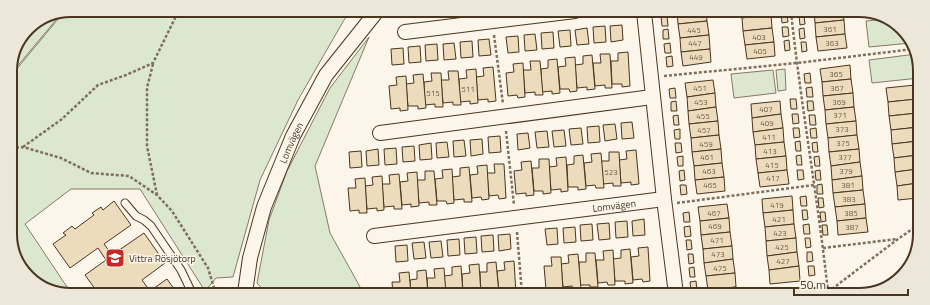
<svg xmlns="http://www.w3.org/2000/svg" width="930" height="305" viewBox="0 0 930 305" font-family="'Titillium Web',sans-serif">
	<rect width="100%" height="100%" fill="#fbf6e9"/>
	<g fill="#dce7d0" stroke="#887966">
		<path d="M 71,10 L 352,11 L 344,20 L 298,100 L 260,180 L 233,277 L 216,278 L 205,291 L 140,189 L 71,189 L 25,224 L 71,293 L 55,293 L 25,274 L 11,246 L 10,77 L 63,13 Z"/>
		<path d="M 61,14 L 10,75 L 10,67 L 28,28 Z"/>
		<path d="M 886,19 L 905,31 L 911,43 L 869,47 L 866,21 Z"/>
		<path d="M 369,37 L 315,166 L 330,233 L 364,294 L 266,293 L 257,283 L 269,220 L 287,171 L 330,88 Z"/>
		<path d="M 916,54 L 919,59 L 919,78 L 872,83 L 869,60 Z"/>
		<path d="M 785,69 L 786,90 L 778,91 L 776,70 Z"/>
		<path d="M 773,70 L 776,93 L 734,98 L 731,74 Z"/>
	</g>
	<g fill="#ecdcbc" stroke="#4a3520">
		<path d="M 677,12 L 706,12 L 707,21 L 678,24 Z"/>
		<path d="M 741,12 L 770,12 L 771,14 L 742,18 Z"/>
		<path d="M 814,12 L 843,12 L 844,20 L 815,23 Z"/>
		<path d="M 781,13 L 787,13 L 788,22 L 782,23 Z"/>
		<path d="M 771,14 L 772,28 L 743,31 L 742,18 Z"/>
		<path d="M 799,15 L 804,15 L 805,24 L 800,25 Z"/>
		<path d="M 661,16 L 667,16 L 668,26 L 662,26 Z"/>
		<path d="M 844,20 L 845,34 L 816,37 L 815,23 Z"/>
		<path d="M 707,21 L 709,35 L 680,38 L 678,24 Z"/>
		<path d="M 622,25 L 623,40 L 611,42 L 610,26 Z"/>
		<path d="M 605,26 L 606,42 L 594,43 L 593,27 Z"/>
		<path d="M 782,27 L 788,27 L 789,36 L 783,37 Z"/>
		<path d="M 587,28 L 589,44 L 577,45 L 575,30 Z"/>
		<path d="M 772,28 L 774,42 L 745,45 L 743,31 Z"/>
		<path d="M 804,28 L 805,38 L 800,39 L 799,29 Z"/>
		<path d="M 668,29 L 669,39 L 663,39 L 663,30 Z"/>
		<path d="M 570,30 L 571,46 L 560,47 L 558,31 Z"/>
		<path d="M 553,32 L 554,48 L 542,49 L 541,33 Z"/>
		<path d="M 535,34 L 537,50 L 525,51 L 524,35 Z"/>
		<path d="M 845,34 L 847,48 L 818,51 L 816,37 Z"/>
		<path d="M 709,35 L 710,49 L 681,52 L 680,38 Z"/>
		<path d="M 518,36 L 519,52 L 508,53 L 506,37 Z"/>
		<path d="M 489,39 L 491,55 L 479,56 L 478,40 Z"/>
		<path d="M 789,40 L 790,50 L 785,51 L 784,41 Z"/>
		<path d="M 472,41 L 473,57 L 461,58 L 460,42 Z"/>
		<path d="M 774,42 L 775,56 L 747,59 L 745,45 Z"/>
		<path d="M 801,42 L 806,42 L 807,51 L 802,52 Z"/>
		<path d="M 454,43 L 456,59 L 444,60 L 443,44 Z"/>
		<path d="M 670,43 L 671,53 L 665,53 L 664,44 Z"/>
		<path d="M 437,44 L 438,60 L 426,61 L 425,45 Z"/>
		<path d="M 420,46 L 421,62 L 409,63 L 408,47 Z"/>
		<path d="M 403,48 L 404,64 L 392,65 L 391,49 Z"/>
		<path d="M 710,49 L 711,62 L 683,66 L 681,52 Z"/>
		<path d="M 628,52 L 630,86 L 622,87 L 622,84 L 612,84 L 611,61 L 618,61 L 618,53 Z"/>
		<path d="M 600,54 L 610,54 L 612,88 L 605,88 L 605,85 L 595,86 L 593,63 L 601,63 Z"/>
		<path d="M 592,55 L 595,89 L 587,90 L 587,87 L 577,88 L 575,65 L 583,64 L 583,56 Z"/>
		<path d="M 672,56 L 673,66 L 667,67 L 666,57 Z"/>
		<path d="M 575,57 L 577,91 L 570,92 L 569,89 L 560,89 L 558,67 L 566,66 L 565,58 Z"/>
		<path d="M 557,59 L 560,93 L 552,94 L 552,91 L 542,92 L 541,69 L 548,68 L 548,60 Z"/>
		<path d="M 530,61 L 540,61 L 543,95 L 535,95 L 535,92 L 525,93 L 523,70 L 531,70 Z"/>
		<path d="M 523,63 L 525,97 L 518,98 L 517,95 L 508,96 L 506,73 L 514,72 L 513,64 Z"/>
		<path d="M 850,65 L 851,79 L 822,82 L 820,69 Z"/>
		<path d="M 493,67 L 496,101 L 488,102 L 488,99 L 478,100 L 476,77 L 484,76 L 483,68 Z"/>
		<path d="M 476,69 L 478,103 L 470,104 L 470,101 L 460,102 L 459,79 L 467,78 L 466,70 Z"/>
		<path d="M 448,71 L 458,71 L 461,105 L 453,105 L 453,102 L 443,103 L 441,80 L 449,80 Z"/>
		<path d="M 431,73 L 441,73 L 443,107 L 435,107 L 435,104 L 425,105 L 424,82 L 432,81 Z"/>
		<path d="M 810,73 L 811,83 L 805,83 L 804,74 Z"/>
		<path d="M 423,74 L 426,108 L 418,109 L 418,106 L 408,106 L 406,84 L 414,83 L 413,75 Z"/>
		<path d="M 406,76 L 408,110 L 400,111 L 400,108 L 391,109 L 389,86 L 397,85 L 396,77 Z"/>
		<path d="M 851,79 L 853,93 L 823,96 L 822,82 Z"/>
		<path d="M 713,80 L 715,93 L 687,97 L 685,83 Z"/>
		<path d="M 915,85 L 917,99 L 888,102 L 886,88 Z"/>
		<path d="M 812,87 L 813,97 L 807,97 L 806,88 Z"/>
		<path d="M 675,88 L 676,98 L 670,98 L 669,89 Z"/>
		<path d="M 715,93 L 716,107 L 688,111 L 687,97 Z"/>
		<path d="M 853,93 L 854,107 L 825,110 L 823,96 Z"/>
		<path d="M 790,99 L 796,99 L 797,109 L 791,109 Z"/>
		<path d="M 917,99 L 918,113 L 889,116 L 888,102 Z"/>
		<path d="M 676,101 L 677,111 L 671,111 L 671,102 Z"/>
		<path d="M 780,101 L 781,114 L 752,118 L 751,104 Z"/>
		<path d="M 807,101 L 813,101 L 814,110 L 808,111 Z"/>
		<path d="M 716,107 L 718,121 L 689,124 L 688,111 Z"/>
		<path d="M 854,107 L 856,121 L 826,124 L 825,110 Z"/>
		<path d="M 918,113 L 919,127 L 891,130 L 889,116 Z"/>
		<path d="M 781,114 L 783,128 L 753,132 L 752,118 Z"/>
		<path d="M 792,114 L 798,114 L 799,123 L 793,124 Z"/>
		<path d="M 678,115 L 679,125 L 674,125 L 673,116 Z"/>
		<path d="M 809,115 L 815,115 L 816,125 L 810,125 Z"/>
		<path d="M 718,121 L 719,135 L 691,138 L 689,124 Z"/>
		<path d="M 856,121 L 857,135 L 828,138 L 826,124 Z"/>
		<path d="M 632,122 L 634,138 L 622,139 L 621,123 Z"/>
		<path d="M 615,124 L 617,139 L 605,141 L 603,125 Z"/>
		<path d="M 599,126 L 600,142 L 588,143 L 587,127 Z"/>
		<path d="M 919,127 L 918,141 L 892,144 L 891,130 Z"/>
		<path d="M 581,128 L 583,144 L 571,145 L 569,129 Z"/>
		<path d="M 783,128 L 784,142 L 755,145 L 753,132 Z"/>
		<path d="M 793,128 L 799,128 L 800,137 L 794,138 Z"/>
		<path d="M 816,128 L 817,138 L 811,138 L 810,129 Z"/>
		<path d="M 680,129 L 680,139 L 675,139 L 674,130 Z"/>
		<path d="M 564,130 L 566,146 L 554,147 L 552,131 Z"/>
		<path d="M 547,131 L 549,147 L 537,148 L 535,132 Z"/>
		<path d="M 528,133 L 530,148 L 518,150 L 517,134 Z"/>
		<path d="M 719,135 L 721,149 L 692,152 L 691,138 Z"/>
		<path d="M 857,135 L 859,149 L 829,152 L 828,138 Z"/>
		<path d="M 500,136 L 501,152 L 489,153 L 488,137 Z"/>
		<path d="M 482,139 L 483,154 L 471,156 L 470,140 Z"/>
		<path d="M 464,140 L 466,156 L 454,157 L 453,141 Z"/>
		<path d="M 800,141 L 801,151 L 796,151 L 795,142 Z"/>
		<path d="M 918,141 L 918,155 L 894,158 L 892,144 Z"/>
		<path d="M 447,142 L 449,157 L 437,158 L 436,143 Z"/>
		<path d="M 784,142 L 786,156 L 756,159 L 755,145 Z"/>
		<path d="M 817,142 L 818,152 L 813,152 L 812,143 Z"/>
		<path d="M 431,143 L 432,159 L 420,160 L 419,145 Z"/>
		<path d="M 675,143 L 681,143 L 682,152 L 676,153 Z"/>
		<path d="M 414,146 L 415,161 L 403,162 L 402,147 Z"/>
		<path d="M 396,148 L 397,164 L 385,165 L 384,149 Z"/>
		<path d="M 378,149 L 379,165 L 367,166 L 366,151 Z"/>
		<path d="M 721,149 L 722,163 L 694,166 L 692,152 Z"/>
		<path d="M 859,149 L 860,162 L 831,166 L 829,152 Z"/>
		<path d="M 636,150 L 639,184 L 631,185 L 631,182 L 621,183 L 619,160 L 627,159 L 626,151 Z"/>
		<path d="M 361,151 L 362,167 L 350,168 L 349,152 Z"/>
		<path d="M 609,152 L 619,152 L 621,186 L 613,186 L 613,183 L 603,184 L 601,161 L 609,161 Z"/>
		<path d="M 601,153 L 604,188 L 596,188 L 595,185 L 586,186 L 584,163 L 592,162 L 591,154 Z"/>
		<path d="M 583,155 L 586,189 L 578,190 L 578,187 L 568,187 L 567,165 L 574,164 L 574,156 Z"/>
		<path d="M 801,155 L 802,165 L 797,165 L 796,156 Z"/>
		<path d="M 918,155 L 918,169 L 895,172 L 894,158 Z"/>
		<path d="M 683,156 L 683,166 L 678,166 L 677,157 Z"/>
		<path d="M 786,156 L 787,170 L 758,173 L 756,159 Z"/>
		<path d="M 819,156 L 820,166 L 815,166 L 814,157 Z"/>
		<path d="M 566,157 L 568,191 L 561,192 L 561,189 L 551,190 L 549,167 L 557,166 L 556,158 Z"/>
		<path d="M 539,159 L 549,159 L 551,193 L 543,194 L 543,191 L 534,191 L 532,168 L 539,168 Z"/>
		<path d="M 531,161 L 534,195 L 526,196 L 526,193 L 516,194 L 514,171 L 522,170 L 521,162 Z"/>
		<path d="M 860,162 L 862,176 L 832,180 L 831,166 Z"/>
		<path d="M 722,163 L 724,177 L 695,180 L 694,166 Z"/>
		<path d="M 494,164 L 504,164 L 506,198 L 499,199 L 498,195 L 489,196 L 487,173 L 495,173 Z"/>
		<path d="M 487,165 L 489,199 L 482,200 L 481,197 L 472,198 L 470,175 L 478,174 L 477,166 Z"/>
		<path d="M 469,167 L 472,202 L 464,202 L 464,199 L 454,200 L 452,177 L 460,176 L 460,168 Z"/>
		<path d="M 452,169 L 454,203 L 447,204 L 446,201 L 437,201 L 435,179 L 443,178 L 442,170 Z"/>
		<path d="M 918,169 L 918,183 L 897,186 L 895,172 Z"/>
		<path d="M 684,170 L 685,180 L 680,181 L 679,171 Z"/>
		<path d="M 787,170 L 789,184 L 760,187 L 758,173 Z"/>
		<path d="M 797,170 L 803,170 L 804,179 L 798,180 Z"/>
		<path d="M 820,170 L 821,180 L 816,180 L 815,171 Z"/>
		<path d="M 425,171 L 434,171 L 437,205 L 429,205 L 429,202 L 419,203 L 417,180 L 425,180 Z"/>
		<path d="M 417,172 L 419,206 L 411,207 L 411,204 L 402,205 L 400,182 L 408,181 L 407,173 Z"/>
		<path d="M 399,174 L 402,209 L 394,209 L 394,206 L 384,207 L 382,184 L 390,184 L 389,175 Z"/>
		<path d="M 382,176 L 384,210 L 377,211 L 377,208 L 367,209 L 365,186 L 373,185 L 372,177 Z"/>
		<path d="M 862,176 L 863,190 L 833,193 L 832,180 Z"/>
		<path d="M 724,177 L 725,191 L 697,194 L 695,180 Z"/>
		<path d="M 365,178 L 367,213 L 359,213 L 359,210 L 350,211 L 348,188 L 356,188 L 355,179 Z"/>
		<path d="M 918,183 L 918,198 L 898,200 L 897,186 Z"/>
		<path d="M 822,184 L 823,194 L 817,194 L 817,185 Z"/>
		<path d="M 680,185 L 686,185 L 687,194 L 681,195 Z"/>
		<path d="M 863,190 L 865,204 L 835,207 L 833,193 Z"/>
		<path d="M 792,196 L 793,210 L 763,213 L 762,199 Z"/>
		<path d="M 806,196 L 807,206 L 801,206 L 800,197 Z"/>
		<path d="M 818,198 L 823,198 L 824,207 L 819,208 Z"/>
		<path d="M 114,201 L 131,225 L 104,244 L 112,255 L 144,233 L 165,263 L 142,280 L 150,291 L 167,279 L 177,293 L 126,293 L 125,292 L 123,293 L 98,293 L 85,275 L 106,260 L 98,248 L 70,268 L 53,244 L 66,235 L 63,233 L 72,226 L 75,229 L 94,215 L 92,213 L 101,207 L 103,210 Z"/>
		<path d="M 727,204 L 729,218 L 700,221 L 698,207 Z"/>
		<path d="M 865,204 L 866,218 L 837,221 L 835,207 Z"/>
		<path d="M 793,210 L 794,224 L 765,227 L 763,213 Z"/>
		<path d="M 802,210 L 807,210 L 808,219 L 803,220 Z"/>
		<path d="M 689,212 L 690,222 L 684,222 L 683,213 Z"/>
		<path d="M 820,212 L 825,212 L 826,221 L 821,222 Z"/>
		<path d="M 729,218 L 730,232 L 701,235 L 700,221 Z"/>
		<path d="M 866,218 L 868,232 L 838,235 L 837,221 Z"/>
		<path d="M 644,219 L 645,235 L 633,236 L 632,221 Z"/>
		<path d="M 627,221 L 628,237 L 616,238 L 615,222 Z"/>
		<path d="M 609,223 L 610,239 L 599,240 L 597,224 Z"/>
		<path d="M 592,224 L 593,240 L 581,241 L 580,225 Z"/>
		<path d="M 794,224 L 796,238 L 766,241 L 765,227 Z"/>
		<path d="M 809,224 L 810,234 L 804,234 L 803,225 Z"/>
		<path d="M 822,225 L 827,225 L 828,235 L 823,235 Z"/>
		<path d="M 690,226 L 691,236 L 685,237 L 684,227 Z"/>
		<path d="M 575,227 L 576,242 L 564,243 L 563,228 Z"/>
		<path d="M 557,228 L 558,244 L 547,245 L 545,229 Z"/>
		<path d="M 730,232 L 732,246 L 703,249 L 701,235 Z"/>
		<path d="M 510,234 L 511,249 L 499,251 L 498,235 Z"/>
		<path d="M 493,235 L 494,251 L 482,252 L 481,236 Z"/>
		<path d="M 476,237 L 477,253 L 465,254 L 464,238 Z"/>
		<path d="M 796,238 L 797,252 L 767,256 L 766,241 Z"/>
		<path d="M 805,238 L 810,238 L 811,247 L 806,248 Z"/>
		<path d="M 459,239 L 460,255 L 448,256 L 447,240 Z"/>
		<path d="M 686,240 L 691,240 L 692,249 L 687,250 Z"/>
		<path d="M 441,241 L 443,257 L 431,258 L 429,242 Z"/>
		<path d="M 424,242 L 426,258 L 414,259 L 412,243 Z"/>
		<path d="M 407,245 L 408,261 L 396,262 L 395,246 Z"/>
		<path d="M 732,246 L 733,259 L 704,263 L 703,249 Z"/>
		<path d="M 648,247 L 650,281 L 643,282 L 642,279 L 633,280 L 631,257 L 639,256 L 638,248 Z"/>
		<path d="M 630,249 L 633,283 L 625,284 L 625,281 L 615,281 L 613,259 L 621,258 L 621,250 Z"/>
		<path d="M 613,250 L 615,285 L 608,285 L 607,282 L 598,283 L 596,260 L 604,260 L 603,251 Z"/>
		<path d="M 797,252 L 799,266 L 769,270 L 767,256 Z"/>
		<path d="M 807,252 L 812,252 L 813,261 L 807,262 Z"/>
		<path d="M 586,253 L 595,253 L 598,287 L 590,287 L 590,285 L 580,285 L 579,262 L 586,262 Z"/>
		<path d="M 578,254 L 581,289 L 573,289 L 572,286 L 563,287 L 561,264 L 569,263 L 568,255 Z"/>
		<path d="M 688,254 L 693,254 L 694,263 L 689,264 Z"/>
		<path d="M 551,257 L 561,257 L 563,291 L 555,291 L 555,289 L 546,289 L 544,266 L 552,266 Z"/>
		<path d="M 733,259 L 735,273 L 706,276 L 704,263 Z"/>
		<path d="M 514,261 L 516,294 L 509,294 L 509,293 L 499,293 L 497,271 L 505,270 L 504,262 Z"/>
		<path d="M 496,262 L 499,294 L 481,294 L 480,272 L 487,272 L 487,263 Z"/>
		<path d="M 479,264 L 481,294 L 463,294 L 462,274 L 470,273 L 469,265 Z"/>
		<path d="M 461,266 L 463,294 L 446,294 L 444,276 L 452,275 L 452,267 Z"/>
		<path d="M 799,266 L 800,281 L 770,284 L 769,270 Z"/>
		<path d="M 808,266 L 814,266 L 815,275 L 809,276 Z"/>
		<path d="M 694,267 L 695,277 L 690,277 L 689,268 Z"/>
		<path d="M 444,268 L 446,294 L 428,294 L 427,278 L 435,278 L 434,269 Z"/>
		<path d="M 426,270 L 428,294 L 411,294 L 410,280 L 417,279 L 417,271 Z"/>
		<path d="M 409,272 L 411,294 L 393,294 L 392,282 L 400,282 L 399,273 Z"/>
		<path d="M 735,273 L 736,287 L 708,290 L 706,276 Z"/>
		<path d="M 696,281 L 697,291 L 691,292 L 690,282 Z"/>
		<path d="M 736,287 L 737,295 L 708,294 L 708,290 Z"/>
	</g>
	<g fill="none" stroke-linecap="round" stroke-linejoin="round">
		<g stroke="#4a3520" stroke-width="9">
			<path id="service" d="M 125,203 L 136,216 L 144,220 L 151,226 L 181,270 L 192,293"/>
		</g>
		<g stroke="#4a3520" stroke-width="16">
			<g id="minor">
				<path d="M 644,12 L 664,199 L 676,294"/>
				<path d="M 405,32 L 575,11"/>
				<path d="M 380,133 L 652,97"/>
				<path id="s1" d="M 374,236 L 664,199"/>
				<path id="s2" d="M 245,293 L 250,258 L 264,207 L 293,136 L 326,75 L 377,11"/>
			</g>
		</g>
		<g stroke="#7f6f5c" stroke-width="2.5" stroke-dasharray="3 2" stroke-linecap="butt">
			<path d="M 791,12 C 801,106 818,199 828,292"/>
			<path d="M 494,35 L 503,104"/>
			<path d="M 153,64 L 147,88 L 147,146 L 157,195"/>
			<path d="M 664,76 L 797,63 L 914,49"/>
			<path d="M 506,131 L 514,205"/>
			<path d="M 23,147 L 62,119 L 98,85 L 126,75 L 153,63 L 179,10"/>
			<path d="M 11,148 L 23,147 L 61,158 L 91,173 L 129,176 L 157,195 L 172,211 L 208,268 L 215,291 L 232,293"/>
			<path d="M 677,203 L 814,185"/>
			<path d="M 517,232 L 522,294"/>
			<path d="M 823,248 L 897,239"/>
			<path d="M 212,293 L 215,291"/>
			<path d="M 824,295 L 898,239 L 918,225"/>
		</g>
		<use href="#service" stroke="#fbf6e9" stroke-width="7"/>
		<use href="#minor" stroke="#fbf6e9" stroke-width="14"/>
	</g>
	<defs>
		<g id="school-square" transform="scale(1)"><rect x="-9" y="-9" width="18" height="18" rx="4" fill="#c62828" stroke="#fbf6e9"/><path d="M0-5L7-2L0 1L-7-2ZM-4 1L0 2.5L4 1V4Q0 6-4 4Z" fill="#fff"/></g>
	</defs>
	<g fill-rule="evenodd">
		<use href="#school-square" x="115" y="258"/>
	</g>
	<g text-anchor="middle" stroke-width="3" stroke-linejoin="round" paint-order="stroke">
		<g font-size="8" fill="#725f47">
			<text x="830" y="32">361</text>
			<text x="694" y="33">445</text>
			<text x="759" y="40">403</text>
			<text x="695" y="46">447</text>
			<text x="832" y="46">363</text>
			<text x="760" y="54">405</text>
			<text x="696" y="60">449</text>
			<text x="836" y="77">365</text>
			<text x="700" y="91">451</text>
			<text x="837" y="91">367</text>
			<text x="468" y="92">511</text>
			<text x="433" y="96">515</text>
			<text x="701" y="105">453</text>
			<text x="839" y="105">369</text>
			<text x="766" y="112">407</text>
			<text x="840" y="118">371</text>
			<text x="703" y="119">455</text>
			<text x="767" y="126">409</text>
			<text x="842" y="132">373</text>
			<text x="704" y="133">457</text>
			<text x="769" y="140">411</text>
			<text x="843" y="146">375</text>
			<text x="706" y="147">459</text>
			<text x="770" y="154">413</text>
			<text x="707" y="160">461</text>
			<text x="845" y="160">377</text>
			<text x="772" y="168">415</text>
			<text x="709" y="174">463</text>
			<text x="846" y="174">379</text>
			<text x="611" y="175">523</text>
			<text x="773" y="181">417</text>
			<text x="710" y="188">465</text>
			<text x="848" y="188">381</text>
			<text x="849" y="202">383</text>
			<text x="777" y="208">419</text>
			<text x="714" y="216">467</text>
			<text x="851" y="216">385</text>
			<text x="779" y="222">421</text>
			<text x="715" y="229">469</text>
			<text x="852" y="230">387</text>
			<text x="780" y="236">423</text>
			<text x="717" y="243">471</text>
			<text x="782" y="250">425</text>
			<text x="718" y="257">473</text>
			<text x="783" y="264">427</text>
			<text x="720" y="271">475</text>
		</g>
		<g font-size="10" fill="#4a3520" stroke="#fbf6e9">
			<text dy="4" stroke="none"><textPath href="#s2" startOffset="158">Lomvägen</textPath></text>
			<text dy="4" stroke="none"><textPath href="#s1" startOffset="242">Lomvägen</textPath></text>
		</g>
		<g font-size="10" fill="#4a3520" stroke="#fbf6e9" text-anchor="start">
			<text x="129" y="262">Vittra Rösjötorp</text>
		</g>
	</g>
	<path d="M0 0H930V305H0ZM71 17H859A54 54 0 0 1 913 71V234A54 54 0 0 1 859 288H71A54 54 0 0 1 17 234V71A54 54 0 0 1 71 17Z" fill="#ede7d9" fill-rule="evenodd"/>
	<path fill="none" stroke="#4a3520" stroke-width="2" d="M71 17H859A54 54 0 0 1 913 71V234A54 54 0 0 1 859 288H71A54 54 0 0 1 17 234V71A54 54 0 0 1 71 17Z"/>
	<path d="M794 289v6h114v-6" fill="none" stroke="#4a3520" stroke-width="2"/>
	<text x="800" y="289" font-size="12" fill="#4a3520" stroke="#fbf6e9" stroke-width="3" paint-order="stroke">50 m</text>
</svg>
